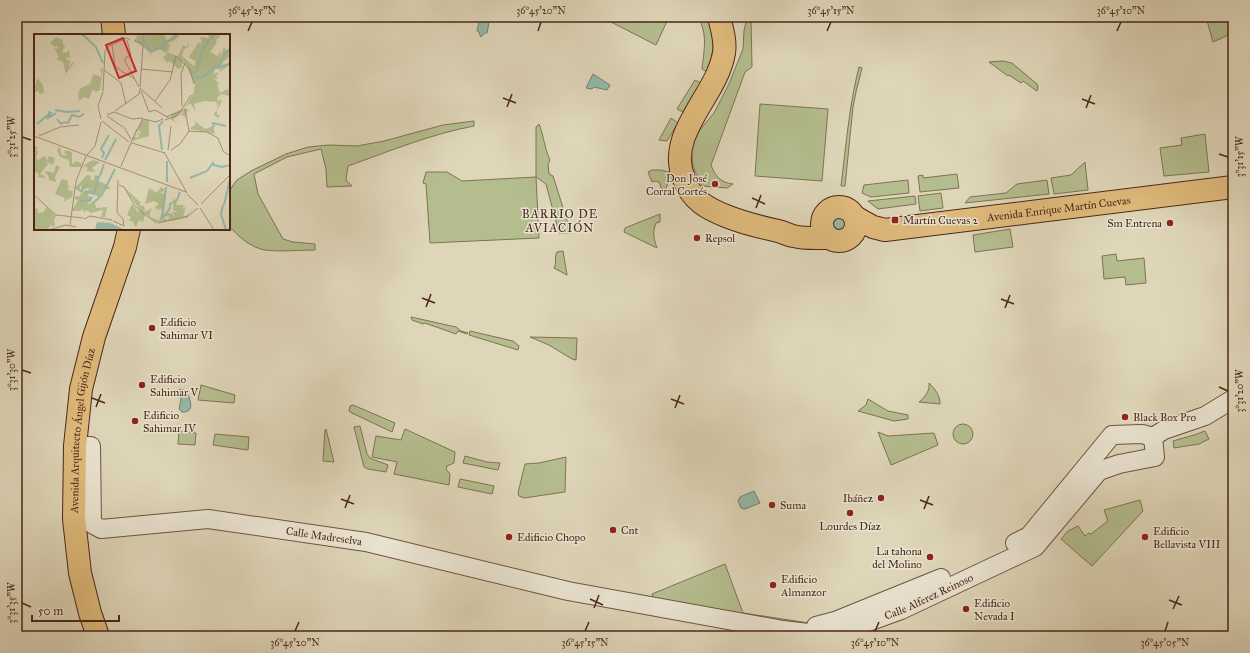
<svg xmlns="http://www.w3.org/2000/svg" width="1250" height="653" viewBox="0 0 1250 653" font-family="'IM FELL Great Primer',serif">
	<rect width="100%" height="100%" fill="#dfd6b9"/>
	<filter id="stains"><feTurbulence type="fractalNoise" baseFrequency=".005" numOctaves="4"/><feColorMatrix values="0 0 0 0 .2 0 0 0 0 .09 0 0 0 0 .02 0 0 0 .5 -.17"/></filter>
	<radialGradient id="worn" r=".72"><stop offset=".6" stop-color="#630" stop-opacity="0"/><stop offset="1" stop-color="#630" stop-opacity=".3"/></radialGradient>
	<g fill="#b4bd8e" stroke="#807254">
		<path d="M 606,17 L 669,17 L 656,45 L 607,20 Z"/>
		<path d="M 698,17 L 706,17 C 718,33 713,55 707,72 L 702,69 C 704,49 708,35 698,17 Z"/>
		<path d="M 747,17 L 751,17 L 752,67 L 745,72 L 711,165 C 715,176 721,183 733,184 L 727,188 L 702,186 L 697,176 L 693,166 L 691,148 L 699,131 L 714,113 L 729,84 L 743,49 L 744,31 Z"/>
		<path d="M 1206,17 L 1233,17 L 1233,33 L 1213,42 Z"/>
		<path d="M 1003,61 L 1012,63 L 1037,84 L 1038,87 L 1037,91 L 1023,81 L 1021,83 L 1009,75 L 1008,76 L 989,62 Z"/>
		<path d="M 859,67 L 862,68 L 856,92 L 853,107 L 845,186 L 841,186 C 846,146 849,106 859,67 Z"/>
		<path d="M 695,80 L 701,83 L 683,112 L 677,109 Z"/>
		<path d="M 760,104 L 828,109 L 822,181 L 755,176 Z"/>
		<path d="M 671,118 L 678,123 L 667,141 L 659,140 Z"/>
		<path d="M 474,121 L 474,126 C 431,134 390,151 348,166 L 346,180 L 352,186 L 327,187 L 326,169 L 321,149 L 287,157 L 254,174 L 258,194 L 283,239 L 293,242 L 315,244 L 315,250 C 299,250 280,252 265,250 C 251,248 238,236 229,226 L 229,191 L 237,180 L 251,171 L 286,154 L 308,147 L 329,145 L 357,146 L 384,141 L 443,125 Z"/>
		<path d="M 539,124 C 544,136 544,147 550,160 L 548,164 L 549,174 L 553,176 L 571,233 L 559,233 L 546,184 L 536,177 L 539,238 L 430,243 L 426,184 L 423,183 L 426,172 L 447,172 L 462,181 L 536,177 L 536,127 Z"/>
		<path d="M 1205,134 L 1209,172 L 1164,176 L 1160,148 L 1182,145 L 1181,138 Z"/>
		<path d="M 1085,162 L 1088,190 L 1054,194 L 1051,178 L 1071,175 Z"/>
		<path d="M 652,170 L 661,170 L 669,172 C 669,180 668,187 663,192 L 659,182 L 655,181 L 652,182 L 648,172 Z"/>
		<path d="M 957,174 L 959,188 L 920,192 L 918,176 L 923,175 L 923,178 Z"/>
		<path d="M 908,180 L 909,193 L 871,197 L 862,193 L 864,185 Z"/>
		<path d="M 1047,180 L 1049,194 L 965,203 L 970,197 L 1006,193 L 1017,184 Z"/>
		<path d="M 941,193 L 943,208 L 920,211 L 918,196 Z"/>
		<path d="M 915,196 L 916,204 L 878,209 L 868,201 Z"/>
		<path d="M 660,214 L 660,222 L 656,223 C 652,233 654,239 657,248 L 624,232 L 625,228 Z"/>
		<path d="M 1010,229 L 1013,247 L 975,252 L 973,235 Z"/>
		<path d="M 563,251 L 567,275 L 554,268 C 557,263 554,257 557,252 Z"/>
		<path d="M 1116,254 L 1117,261 L 1144,258 L 1146,283 L 1126,285 L 1125,277 L 1104,279 L 1102,256 Z"/>
		<path d="M 411,317 L 456,327 L 461,331 L 468,333 L 467,334 L 458,331 L 456,334 L 425,323 L 423,324 L 412,320 Z"/>
		<path d="M 470,331 L 513,341 L 519,346 L 518,350 L 469,335 Z"/>
		<path d="M 530,337 L 577,338 L 576,360 L 572,359 L 549,345 Z"/>
		<path d="M 929,383 C 935,389 940,395 940,404 L 919,402 C 925,397 930,391 929,383 Z"/>
		<path d="M 201,385 L 235,395 L 234,403 L 198,400 Z"/>
		<path d="M 868,399 L 888,411 L 908,415 L 908,419 L 894,421 L 858,411 L 866,405 Z"/>
		<path d="M 353,405 L 395,423 L 392,432 L 352,413 L 349,411 L 350,406 Z"/>
		<circle cx="963" cy="434" r="10"/>
		<path d="M 360,426 L 367,454 L 370,458 L 388,465 L 386,472 L 368,469 L 364,467 L 354,427 Z"/>
		<path d="M 326,429 L 334,462 L 323,461 L 325,430 Z"/>
		<path d="M 405,429 L 455,452 L 454,463 L 447,466 L 446,469 L 450,474 L 449,485 L 394,474 L 397,462 L 372,457 L 376,436 L 401,440 Z"/>
		<path d="M 179,431 L 196,433 L 195,445 L 178,444 Z"/>
		<path d="M 1205,431 L 1209,439 L 1199,444 L 1174,448 L 1173,441 L 1194,435 Z"/>
		<path d="M 878,432 L 888,436 L 934,433 L 938,445 L 891,465 Z"/>
		<path d="M 215,434 L 249,437 L 248,450 L 213,445 Z"/>
		<path d="M 465,456 L 487,462 L 500,463 L 498,470 L 463,463 Z"/>
		<path d="M 566,457 L 565,492 L 524,498 L 519,496 L 518,493 L 525,464 L 539,463 Z"/>
		<path d="M 460,479 L 494,486 L 492,494 L 458,487 Z"/>
		<path d="M 1140,500 L 1143,511 L 1092,566 L 1061,539 L 1068,531 L 1078,526 L 1085,536 L 1089,533 L 1091,534 L 1108,521 L 1104,510 Z"/>
		<path d="M 725,564 L 743,613 L 809,623 L 808,625 L 654,601 L 652,594 Z"/>
	</g>
	<g fill="#94b9ab" stroke="#777f71">
		<path d="M 480,17 L 490,17 L 487,33 L 485,33 L 481,37 L 480,35 L 479,32 L 477,31 Z"/>
		<path d="M 593,74 L 610,85 L 607,90 L 594,87 L 592,89 L 586,88 Z"/>
		<circle cx="839" cy="225" r="10"/>
		<path d="M 180,389 L 186,391 C 190,398 196,413 182,412 L 179,409 L 181,399 L 178,392 Z"/>
		<path d="M 754,491 L 760,503 L 745,509 L 741,508 L 738,501 L 740,497 Z"/>
	</g>
	<g fill="none" stroke-linecap="round" stroke-linejoin="round">
		<g stroke="#705341" stroke-width="20">
			<g id="minor">
				<path id="s1" d="M 75,446 L 91,446 L 92,524 L 101,529 L 208,519 L 366,542 L 568,591 L 783,630 L 825,635 L 843,631 L 901,610 L 1035,547 L 1099,471 L 1119,464 L 1155,457 L 1153,437"/>
				<path d="M 1015,543 L 1029,536 L 1112,435 L 1142,434 L 1153,437 L 1164,430 L 1205,416 L 1233,399"/>
				<path d="M 816,626 L 835,621 L 941,578"/>
			</g>
		</g>
		<g stroke="#4b2719" stroke-width="24">
			<g id="major">
				<path d="M 112,17 L 114,35"/>
				<path d="M 719,17 C 722,29 726,41 724,53 C 717,96 665,134 684,179 C 692,200 706,208 726,216 C 743,223 760,227 778,231 C 783,232 788,235 793,236 C 804,239 817,238 829,238"/>
				<circle cx="839" cy="224" r="17"/>
				<path id="s2" d="M 855,217 L 873,227 L 885,230 L 1233,187"/>
				<path id="s3" d="M 98,636 L 90,613 L 80,573 L 74,519 L 75,446 L 81,389 L 94,337 L 125,247 L 129,229"/>
			</g>
		</g>
		<use href="#minor" stroke="#eae4d2" stroke-width="18"/>
		<use href="#major" stroke="#e0bb7c" stroke-width="22"/>
	</g>
	<path fill="none" stroke="#4b2719" stroke-width="1.5" d="M 248,31 L 252,22M 538,31 L 541,22M 827,31 L 831,22M 1117,31 L 1121,22M 503,98 L 516,103M 1082,99 L 1095,104M 507,107 L 512,94M 1086,108 L 1091,95M 22,137 L 31,140M 1219,154 L 1228,157M 752,198 L 765,204M 756,208 L 761,195M 422,298 L 435,303M 1001,299 L 1014,304M 426,307 L 431,294M 1005,308 L 1010,295M 22,370 L 31,373M 1219,387 L 1228,391M 92,398 L 105,403M 671,399 L 684,404M 96,407 L 101,394M 675,408 L 680,395M 341,499 L 354,504M 920,500 L 933,505M 345,508 L 350,495M 924,509 L 929,496M 590,599 L 603,605M 1169,600 L 1182,605M 22,603 L 31,607M 594,608 L 599,595M 1173,609 L 1179,596M 295,631 L 299,622M 585,631 L 589,622M 875,631 L 879,622M 1165,631 L 1168,622"/>
	<g fill="#8f2418" stroke="#eae4d2" stroke-width="1.5">
		<circle cx="715" cy="184" r="4"/>
		<rect x="891" y="216" width="8" height="8" rx="2"/>
		<circle cx="1170" cy="223" r="4"/>
		<circle cx="697" cy="238" r="4"/>
		<circle cx="152" cy="328" r="4"/>
		<circle cx="142" cy="385" r="4"/>
		<circle cx="1125" cy="417" r="4"/>
		<circle cx="135" cy="421" r="4"/>
		<circle cx="881" cy="498" r="4"/>
		<circle cx="772" cy="505" r="4"/>
		<circle cx="850" cy="513" r="4"/>
		<circle cx="613" cy="530" r="4"/>
		<circle cx="509" cy="537" r="4"/>
		<circle cx="1145" cy="537" r="4"/>
		<circle cx="930" cy="557" r="4"/>
		<circle cx="773" cy="585" r="4"/>
		<circle cx="966" cy="609" r="4"/>
	</g>
	<g text-anchor="middle" stroke-width="3" stroke-linejoin="round" paint-order="stroke">
		<g font-size="11" fill="#4b2719" stroke="#eae4d2" text-anchor="start">
			<text x="707" y="182" text-anchor="end">Don José<tspan x="707" dy="13">Corral Cortés</tspan></text>
			<text x="903" y="224">Martín Cuevas 2</text>
			<text x="1162" y="227" text-anchor="end">Sm Entrena</text>
			<text x="705" y="242">Repsol</text>
			<text x="160" y="326">Edificio<tspan x="160" dy="13">Sahimar VI</tspan></text>
			<text x="150" y="383">Edificio<tspan x="150" dy="13">Sahimar V</tspan></text>
			<text x="143" y="419">Edificio<tspan x="143" dy="13">Sahimar IV</tspan></text>
			<text x="1133" y="421">Black Box Pro</text>
			<text x="873" y="502" text-anchor="end">Ibáñez</text>
			<text x="780" y="509">Suma</text>
			<text x="850" y="530" text-anchor="middle">Lourdes Díaz</text>
			<text x="621" y="534">Cnt</text>
			<text x="1153" y="535">Edificio<tspan x="1153" dy="13">Bellavista VIII</tspan></text>
			<text x="517" y="541">Edificio Chopo</text>
			<text x="922" y="555" text-anchor="end">La tahona<tspan x="922" dy="13">del Molino</tspan></text>
			<text x="781" y="583">Edificio<tspan x="781" dy="13">Almanzor</tspan></text>
			<text x="974" y="607">Edificio<tspan x="974" dy="13">Nevada I</tspan></text>
		</g>
		<g font-size="11" fill="#4b2719" stroke="#eae4d2">
			<text dy="4" stroke="none"><textPath href="#s2" startOffset="208">Avenida Enrique Martín Cuevas</textPath></text>
			<text dy="4" stroke="none"><textPath href="#s3" startOffset="209">Avenida Arquitecto Ángel Gijón Díaz</textPath></text>
			<text dy="4" stroke="none"><textPath href="#s1" startOffset="329">Calle Madreselva</textPath></text>
			<text dy="4" stroke="none"><textPath href="#s1" startOffset="951">Calle Alferez Reinoso</textPath></text>
		</g>
		<g font-size="12" letter-spacing="1" fill="#4b2719" stroke="#eae4d2">
			<text x="560" y="218">BARRIO DE<tspan x="560" dy="14">AVIACIÓN</tspan></text>
		</g>
	</g>
	<g transform="translate(34 34)">
		<rect width="196" height="196" fill="#dfd6b9"/>
		<path d="M 104,0 L 130,0 L 133,7 L 144,0 L 145,2 L 141,6 L 133,9 L 136,11 L 134,17 L 130,17 L 144,22 L 149,11 L 153,13 L 155,7 L 155,11 L 153,14 L 150,15 L 148,22 L 160,32 L 162,28 L 155,23 L 164,9 L 168,9 L 166,3 L 175,4 L 174,0 L 185,0 L 186,4 L 183,4 L 182,10 L 176,18 L 183,22 L 187,17 L 186,25 L 190,13 L 192,16 L 196,14 L 196,22 L 186,31 L 189,33 L 196,27 L 196,31 L 185,38 L 186,35 L 181,35 L 179,40 L 185,38 L 182,42 L 184,44 L 180,45 L 186,50 L 183,50 L 186,59 L 194,55 L 196,62 L 187,60 L 183,64 L 185,68 L 186,65 L 188,67 L 183,76 L 183,80 L 186,82 L 184,84 L 180,81 L 181,78 L 177,78 L 182,78 L 185,68 L 182,72 L 183,68 L 170,67 L 160,70 L 162,78 L 156,69 L 151,74 L 156,77 L 153,77 L 152,83 L 147,81 L 151,76 L 139,86 L 145,90 L 137,86 L 137,80 L 151,74 L 158,61 L 159,61 L 161,51 L 149,25 L 148,33 L 144,35 L 136,27 L 133,29 L 129,23 L 133,20 L 126,15 L 117,19 L 116,23 L 116,19 L 106,10 L 106,14 L 105,9 L 100,7 ZM 22,3 L 29,6 L 29,10 L 34,15 L 31,12 L 28,18 L 32,19 L 35,16 L 36,24 L 32,23 L 33,26 L 36,26 L 35,35 L 38,28 L 40,29 L 32,40 L 29,28 L 22,25 L 25,23 L 20,14 L 24,15 L 24,12 L 21,13 L 16,9 ZM 66,34 L 69,35 L 66,56 L 61,58 L 59,55 L 55,65 L 50,63 L 45,67 L 44,59 L 47,54 L 56,50 L 59,40 L 68,43 ZM 3,44 L 9,51 L 10,59 L 5,60 L 5,57 L 0,58 ZM 162,83 L 162,88 L 171,95 L 179,92 L 181,100 L 157,95 L 156,94 L 161,91 ZM 109,85 L 115,86 L 115,102 L 98,107 L 99,102 L 103,104 L 106,102 L 103,100 L 103,98 L 107,101 L 105,96 L 101,99 L 103,103 L 100,100 ZM 0,111 L 4,114 L 2,115 L 4,118 L 2,123 L 4,126 L 11,122 L 13,126 L 15,122 L 21,124 L 19,131 L 10,127 L 14,130 L 6,140 L 11,142 L 10,144 L 4,143 L 5,140 L 2,138 L 0,140 ZM 25,112 L 28,121 L 33,121 L 30,118 L 32,116 L 38,118 L 38,130 L 43,127 L 48,130 L 47,133 L 36,133 L 35,126 L 26,123 L 23,116 ZM 59,126 L 66,128 L 58,134 L 62,138 L 52,137 L 54,134 L 51,132 L 49,135 L 50,131 ZM 22,131 L 26,133 L 21,143 L 22,148 L 15,146 L 14,141 L 11,139 L 12,137 L 20,139 ZM 53,141 L 57,142 L 56,145 L 59,147 L 61,141 L 65,142 L 64,147 L 79,153 L 72,151 L 77,155 L 70,155 L 65,163 L 55,158 L 54,162 L 58,163 L 57,166 L 53,167 L 54,170 L 61,168 L 62,174 L 73,173 L 71,183 L 67,183 L 69,176 L 57,179 L 52,176 L 50,179 L 49,175 L 46,177 L 37,177 L 44,167 L 39,163 L 46,162 L 47,158 L 47,162 L 48,157 L 54,158 L 55,154 L 51,155 L 53,151 L 48,155 L 47,151 L 45,156 L 41,154 ZM 28,145 L 34,147 L 34,152 L 40,152 L 34,153 L 34,156 L 39,157 L 38,163 L 29,168 L 31,164 L 21,160 ZM 90,153 L 107,169 L 105,171 L 110,172 L 111,178 L 118,174 L 115,182 L 125,187 L 128,178 L 127,174 L 124,176 L 121,173 L 125,170 L 120,167 L 111,170 L 115,154 L 123,159 L 127,153 L 131,156 L 126,159 L 131,160 L 128,187 L 125,189 L 111,180 L 109,188 L 105,186 L 102,193 L 98,187 L 95,187 L 97,183 L 93,181 L 98,170 L 104,178 L 106,176 ZM 140,164 L 143,168 L 142,171 L 150,171 L 148,176 L 152,172 L 149,184 L 162,173 L 151,184 L 144,186 L 128,188 L 129,184 L 134,186 L 136,183 L 131,182 L 129,184 L 130,179 L 137,179 L 142,183 L 138,178 L 143,178 L 139,176 ZM 12,173 L 22,182 L 20,186 L 21,192 L 18,193 L 18,190 L 14,195 L 0,196 L 0,175 L 3,174 L 4,179 L 10,178 Z" fill="#b4bd8e"/>
		<path d="M 63,188 L 76,189 L 89,195 L 61,196 Z" fill="#94b9ab"/>
		<path fill="none" stroke="#94b9ab" stroke-width="2" d="M 48,0 L 62,13 L 69,29M 109,0 L 110,10 L 117,17 L 128,13M 168,15 L 181,0M 132,17 L 128,12 L 143,0M 185,32 L 191,19 L 196,15M 160,40 L 164,33 L 168,16M 161,44 L 169,43 L 179,34 L 196,30M 21,76 L 33,78M 14,78 L 17,79 L 13,85 L 22,79M 33,78 L 46,77M 23,85 L 27,90 L 30,88 L 34,89 L 38,81 L 45,83 L 50,80M 3,90 L 15,80M 180,93 L 179,89 L 192,92M 128,116 L 125,92 L 129,87M 68,124 L 70,119 L 67,115 L 75,101M 71,126 L 82,105M 133,127 L 133,148M 180,131 L 188,133 L 196,131M 66,142 L 70,130M 156,144 L 173,137 L 179,129 L 180,132M 42,154 L 47,157 L 54,150M 51,157 L 60,160 L 65,142M 46,167 L 56,167 L 58,163M 58,170 L 68,161 L 81,135M 189,171 L 187,180 L 192,196M 190,171 L 196,145M 129,184 L 136,174 L 136,170 L 143,166 L 146,158M 128,185 L 132,153"/>
		<path fill="none" stroke="#a49079" stroke-width="1" d="M 100,7 L 107,9 L 109,12 L 106,53M 78,11 L 81,32 L 90,39M 91,27 L 105,53M 91,27 L 91,24 L 97,21 L 93,6M 107,35 L 139,38M 70,36 L 87,49 L 92,70M 89,38 L 101,45M 106,54 L 128,74M 69,57 L 71,17 L 75,12 L 93,4 L 96,6M 107,57 L 115,78M 121,67 L 136,46 L 142,22 L 156,35 L 160,50M 148,72 L 147,40 L 151,29M 81,77 L 105,60 L 106,55M 115,78 L 121,76 L 135,84M 73,81 L 80,78 L 98,85 L 109,84M 73,82 L 89,93M 132,83 L 147,77M 67,85 L 64,72 L 69,58M 110,85 L 122,88 L 129,85M 131,86 L 144,81 L 157,61M 68,87 L 95,108M 90,93 L 97,105M 104,95 L 109,84M 154,97 L 173,98 L 184,104 L 189,117 L 196,122M 0,102 L 152,158M 5,102 L 26,93 L 45,91M 98,109 L 131,119M 134,116 L 137,92M 137,116 L 146,110 L 155,97 L 151,75M 130,118 L 153,159M 53,121 L 61,112 L 67,88M 87,132 L 103,95M 85,151 L 90,153 L 101,172 L 112,182M 153,160 L 164,171M 0,161 L 22,181 L 49,184M 167,170 L 196,141M 166,174 L 180,196M 83,178 L 84,146M 113,182 L 123,189M 152,184 L 164,174M 50,185 L 56,182 L 78,186M 79,187 L 90,192 L 89,185 L 83,178M 124,189 L 154,182M 36,191 L 42,147 L 52,122M 14,196 L 32,191 L 42,193"/>
		<path fill="#d62828" fill-opacity="0.15" stroke="#d62828" stroke-width="2" d="M 89,4 L 102,37 L 85,44 L 72,11 Z"/>
		<rect width="196" height="196" fill="none" stroke="#4b2719" stroke-width="2"/>
	</g>
	<rect width="1250" height="653" fill="none" stroke="#dfd6b9" stroke-width="44"/>
	<path d="M32 615v6h87v-6" fill="none" stroke="#4b2719" stroke-width="2"/>
	<text x="38" y="615" font-size="12" fill="#4b2719" stroke="#eae4d2" stroke-width="3" paint-order="stroke">50 m</text>
	<rect x="22" y="22" width="1206" height="609" fill="none" stroke="#4b2719" stroke-width="1.5"/>
	<g font-size="10" text-anchor="middle" fill="#4b2719">
		<text x="252" y="14">36°45'25"N</text>
		<text x="541" y="14">36°45'20"N</text>
		<text x="831" y="14">36°45'15"N</text>
		<text x="1121" y="14">36°45'10"N</text>
		<text transform="translate(11 137) rotate(-90)" y="4">3°31'25"W</text>
		<text transform="translate(1239 157) rotate(-90)" y="4">3°31'15"W</text>
		<text transform="translate(11 370) rotate(-90)" y="4">3°31'30"W</text>
		<text transform="translate(1239 391) rotate(-90)" y="4">3°31'20"W</text>
		<text transform="translate(11 603) rotate(-90)" y="4">3°31'35"W</text>
		<text x="295" y="646">36°45'20"N</text>
		<text x="585" y="646">36°45'15"N</text>
		<text x="875" y="646">36°45'10"N</text>
		<text x="1165" y="646">36°45'05"N</text>
	</g>
	<rect width="100%" height="100%" filter="url(#stains)"/>
	<rect width="100%" height="100%" fill="url(#worn)"/>
</svg>
